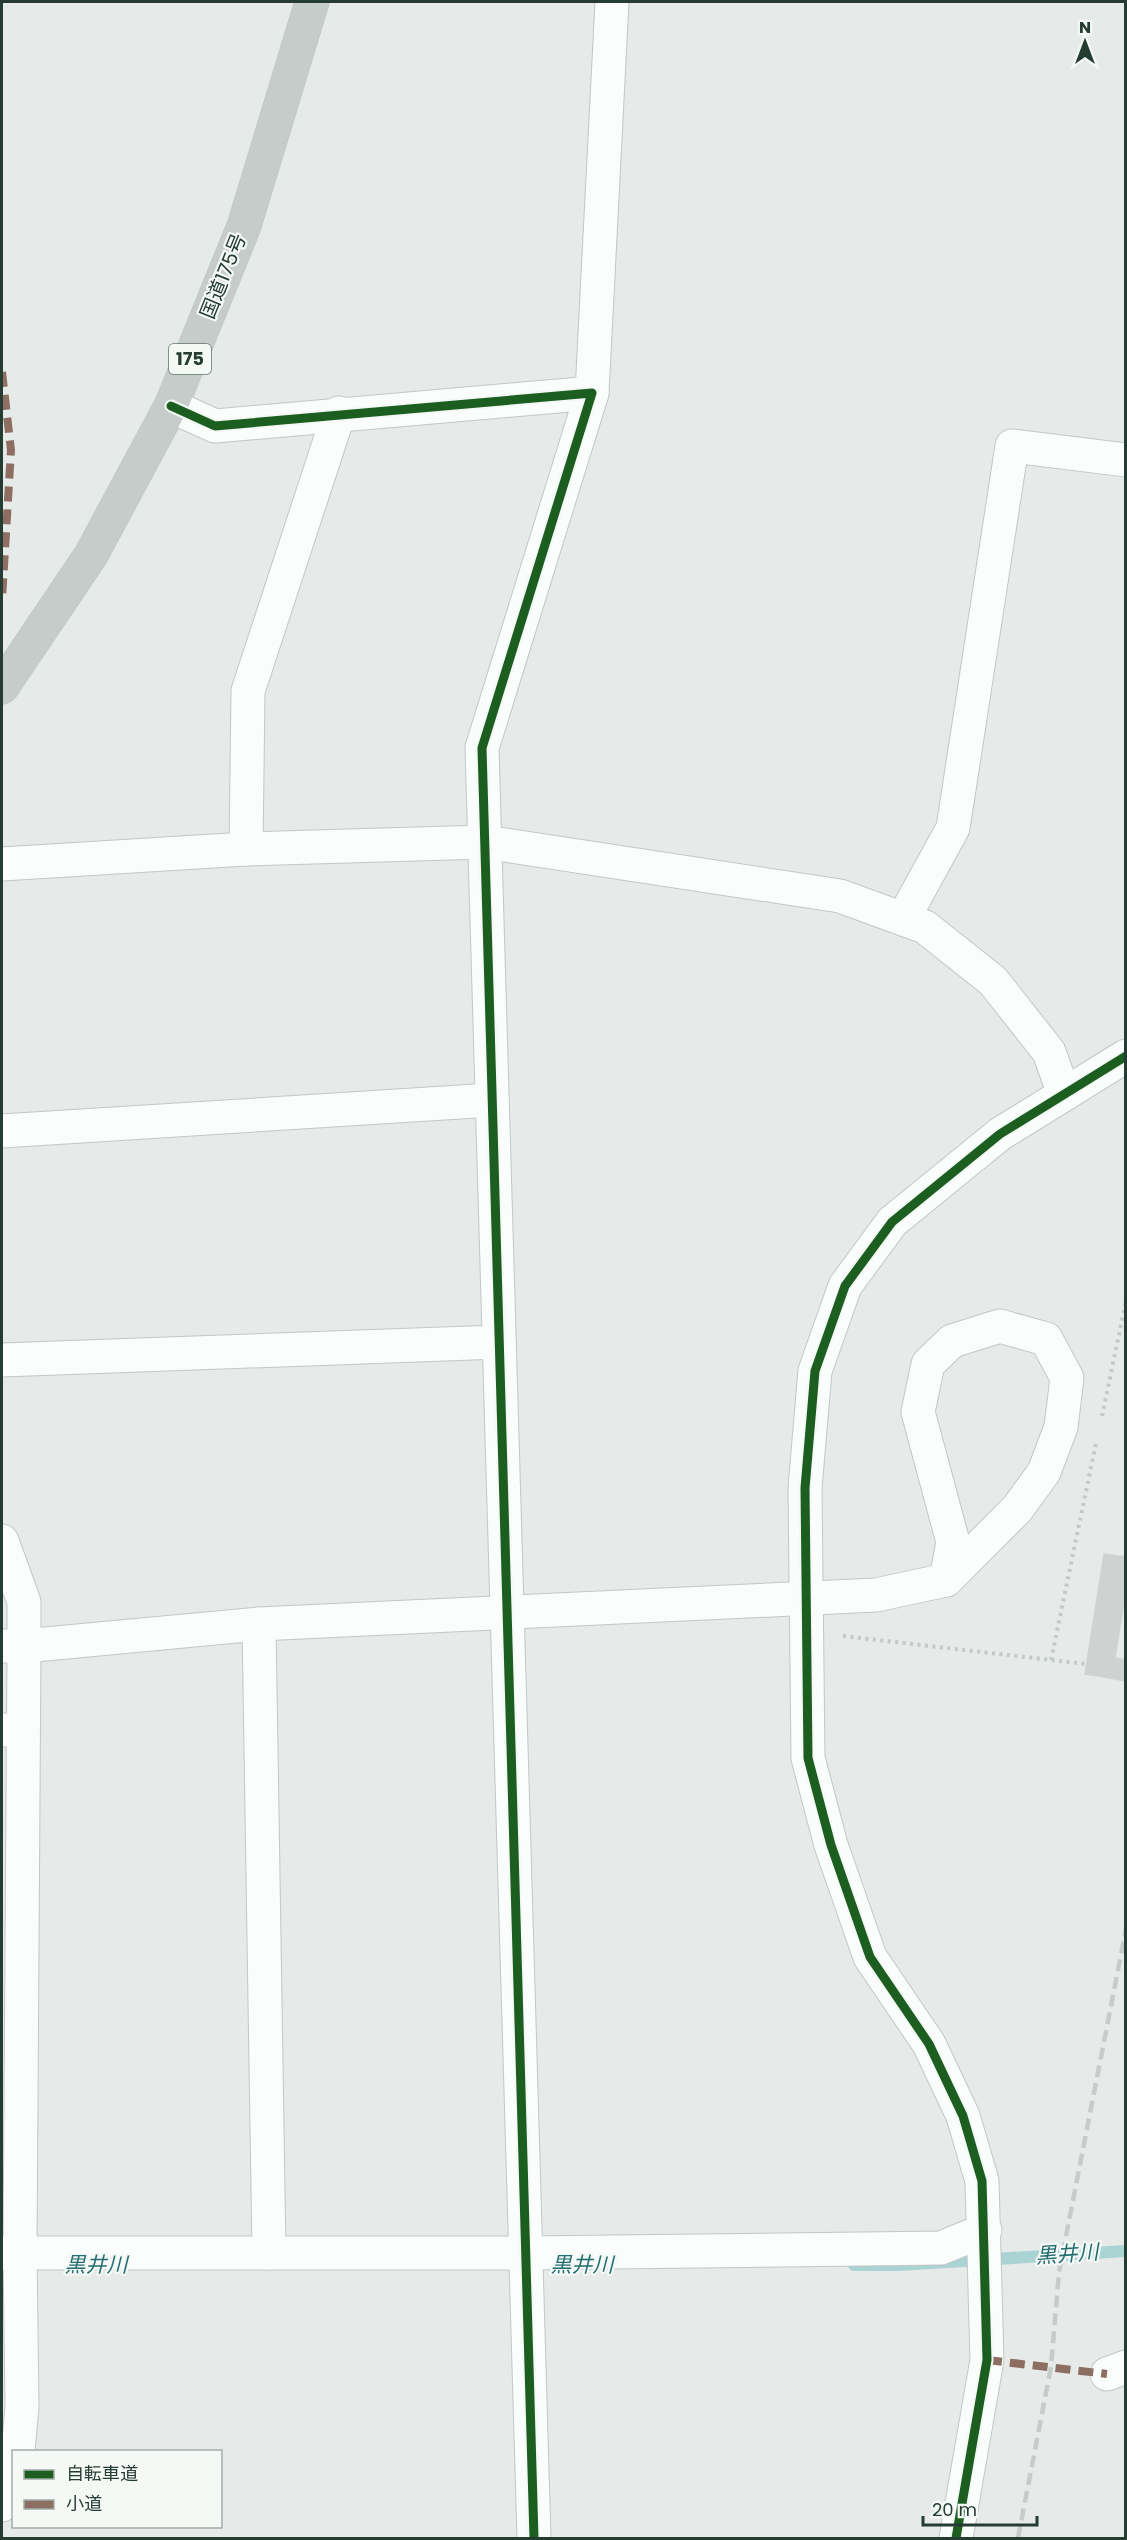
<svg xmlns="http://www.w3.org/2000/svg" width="1127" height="2540" viewBox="0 0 1127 2540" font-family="Poppins,'Noto Sans JP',sans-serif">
	<rect width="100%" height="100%" fill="#e6eae8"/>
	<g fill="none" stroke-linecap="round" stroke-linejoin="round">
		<path stroke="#aad3d4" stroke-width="12" d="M 854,2265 L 898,2265 L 1126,2251"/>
	</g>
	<g fill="#ced3d1" stroke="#cfd3d1" stroke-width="1.5">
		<path d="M 1104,1554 L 1126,1557 L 1126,1589 L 1121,1620 L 1107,1617 L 1098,1676 L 1085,1674 Z"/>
		<path d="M 1107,1617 L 1121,1620 L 1115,1658 L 1126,1660 L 1126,1681 L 1098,1676 Z"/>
	</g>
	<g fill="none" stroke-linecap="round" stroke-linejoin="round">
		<g stroke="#c3c7c5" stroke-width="35">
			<g id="minor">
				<path d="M 592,393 L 612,2"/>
				<path d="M 171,406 L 215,426 L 592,393 L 482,748 L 534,2538"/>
				<path d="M 246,849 L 248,691 L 339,413"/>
				<path d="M 2,864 L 246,849 L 485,842 L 840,896 L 925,927 L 993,981 L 1049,1052 L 1064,1094"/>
				<path d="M 903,919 L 953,828 L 1012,446 L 1126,460"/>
				<path d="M 2,1131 L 492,1100"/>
				<path d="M 1000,1326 L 1046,1339 L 1067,1378 L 1061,1427 L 1044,1472 L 1017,1509 L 946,1580 L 953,1542 L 918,1412 L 928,1364 L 952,1341 Z"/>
				<path d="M 2,1360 L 499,1342"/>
				<path d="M 2,1541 L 24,1602 L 24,1646 L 2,1646"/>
				<path d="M 259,1624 L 269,2253"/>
				<path d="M 2,1730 L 23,1730"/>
				<path d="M 2,2253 L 526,2253 L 941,2248 L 985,2230"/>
				<path d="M 1107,2374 L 1126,2367"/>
				<path d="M 18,2452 L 22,2406 L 20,2252"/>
				<path d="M 2,2505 L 14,2471"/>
			</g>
		</g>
		<g stroke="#c3c7c5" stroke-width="35">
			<g id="tertiary">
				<path d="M 20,2252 L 24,1646 L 259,1624 L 876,1595 L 946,1580"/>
				<path d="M 956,2538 L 987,2360 L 982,2181 L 963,2116 L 929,2044 L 870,1957 L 831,1845 L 808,1758 L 805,1488 L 815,1371 L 845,1286 L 892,1222 L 1000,1134 L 1126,1056"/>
			</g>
		</g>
		<g stroke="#c2c9c6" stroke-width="35">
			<path id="trunk" d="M 2,687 L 91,555 L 171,406 L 244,226 L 312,2"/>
		</g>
		<g stroke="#c2cac6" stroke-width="4" stroke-dasharray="3 4.5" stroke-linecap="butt">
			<path d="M 1102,1416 L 1126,1301"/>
			<path d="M 843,1636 L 1086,1664"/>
			<path d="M 1051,1660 L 1096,1443"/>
		</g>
		<use href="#minor" stroke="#fbfcfc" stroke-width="33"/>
		<use href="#tertiary" stroke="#fbfcfc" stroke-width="33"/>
		<use href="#trunk" stroke="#c6ccca" stroke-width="33"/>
		<path stroke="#c7cbc9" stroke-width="4.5" stroke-dasharray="12 6" stroke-linecap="butt" d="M 1018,2538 L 1051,2367 L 1059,2272 L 1126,1929"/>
		<g stroke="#8d6e63" stroke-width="8" stroke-dasharray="15 8" stroke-linecap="butt">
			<path d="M 2,372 L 11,450 L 2,599"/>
			<path d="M 987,2360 L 1107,2374"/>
		</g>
		<g stroke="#f4f9f6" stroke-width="13">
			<g id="cycleway">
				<path d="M 171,406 L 215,426 L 592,393 L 482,748 L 534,2538"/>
				<path d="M 956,2538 L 987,2360 L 982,2181 L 963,2116 L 929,2044 L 870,1957 L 831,1845 L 808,1758 L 805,1488 L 815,1371 L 845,1286 L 892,1222 L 1000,1134 L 1126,1056"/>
			</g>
		</g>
		<use href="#cycleway" stroke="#1b5e20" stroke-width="9"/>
	</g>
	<g text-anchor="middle" stroke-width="4.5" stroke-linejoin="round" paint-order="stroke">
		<rect fill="#f4f9f6" stroke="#63756e" stroke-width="1.5" x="169" y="344" width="42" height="30" rx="4.5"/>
		<g font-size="18" font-weight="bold" fill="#253c33">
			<text x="190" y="365">175</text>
		</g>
		<g font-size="20" fill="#253c33" stroke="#f4f9f6">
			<text transform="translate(223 276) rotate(-68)" y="7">国道175号</text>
		</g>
		<g font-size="21" font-style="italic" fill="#246e73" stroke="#f4f9f6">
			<text transform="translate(1067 2254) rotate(-4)" y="7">黒井川</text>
			<text x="96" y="2272">黒井川</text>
			<text x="582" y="2272">黒井川</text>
		</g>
	</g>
	<rect width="1127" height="2540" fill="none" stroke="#253c33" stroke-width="6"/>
	<rect x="12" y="2450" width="210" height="78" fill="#f4f9f6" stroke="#a1ada8" stroke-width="1.5"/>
	<rect x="24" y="2470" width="30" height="9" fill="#1b5e20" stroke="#a1ada8" stroke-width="1.5"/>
	<text x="66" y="2480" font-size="18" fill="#253c33">自転車道</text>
	<rect x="24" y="2500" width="30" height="9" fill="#8d6e63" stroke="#a1ada8" stroke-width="1.5"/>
	<text x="66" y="2510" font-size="18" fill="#253c33">小道</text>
	<g transform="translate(1085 42)" stroke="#f4f9f6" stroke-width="4.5" paint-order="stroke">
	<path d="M0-4.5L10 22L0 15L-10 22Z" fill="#253c33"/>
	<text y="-9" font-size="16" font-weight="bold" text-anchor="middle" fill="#253c33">N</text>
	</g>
	<path d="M923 2516v9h114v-9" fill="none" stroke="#253c33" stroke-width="3"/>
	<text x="932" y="2516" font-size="18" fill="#253c33" stroke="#f4f9f6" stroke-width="4.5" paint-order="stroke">20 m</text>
</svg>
